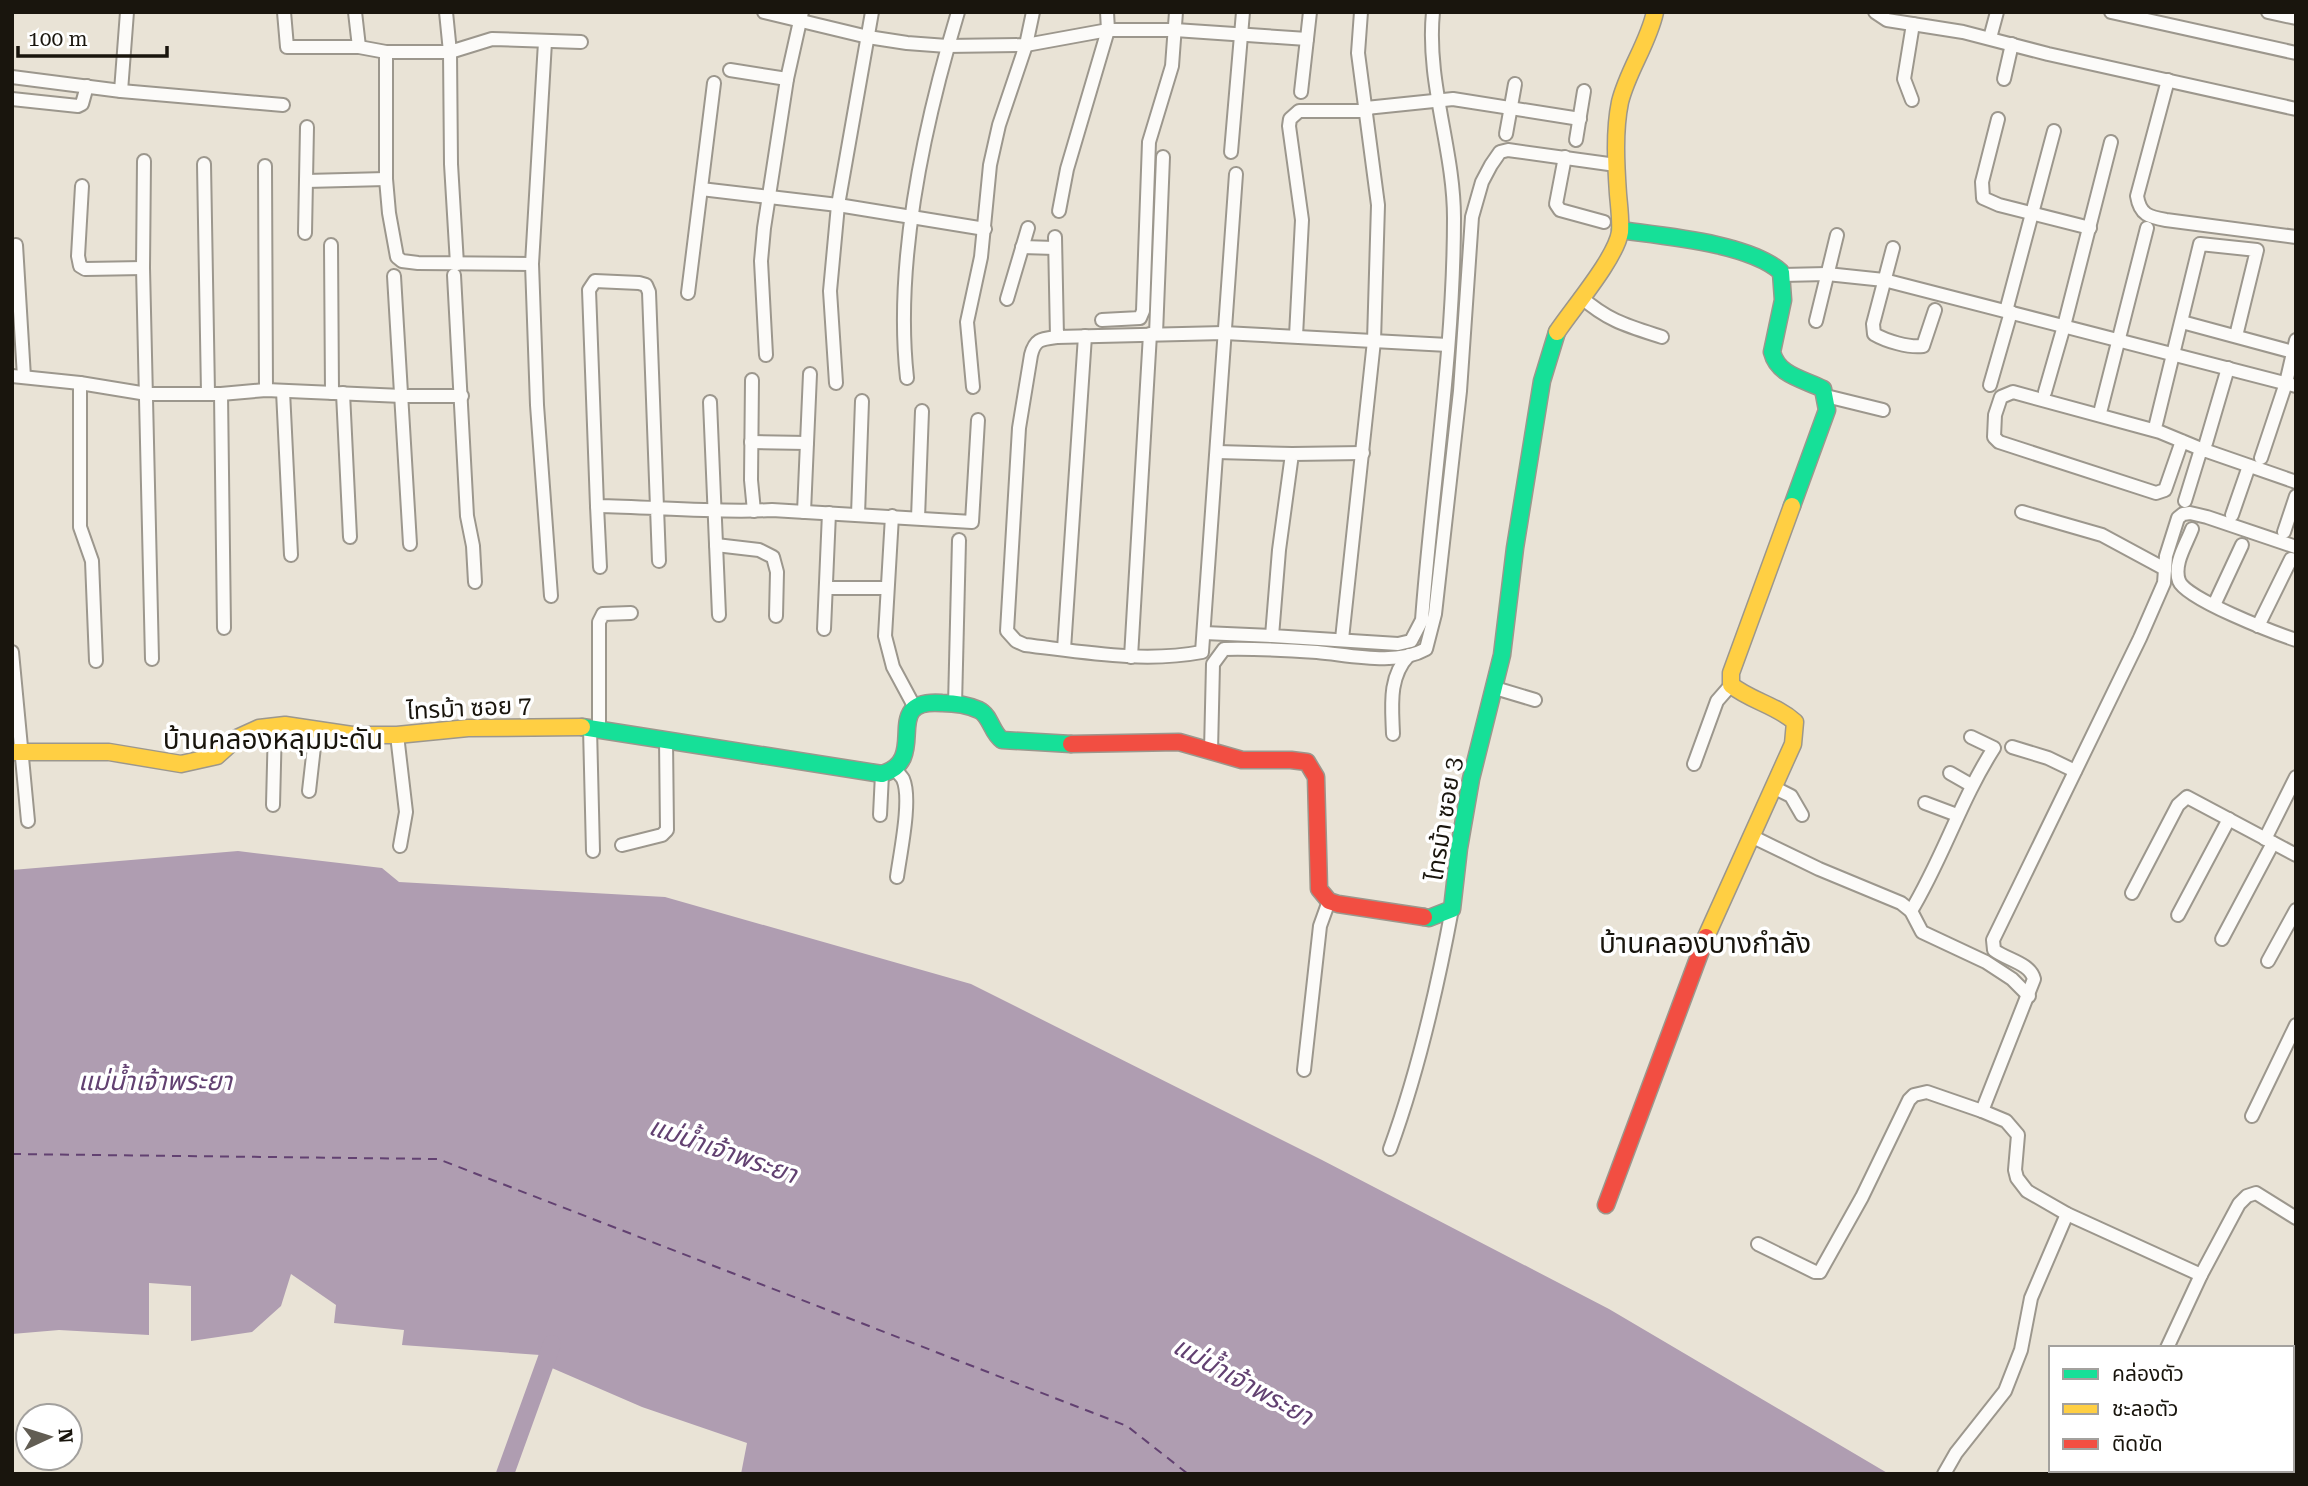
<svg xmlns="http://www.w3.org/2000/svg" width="2308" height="1486" viewBox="0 0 2308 1486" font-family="'Roboto Serif','Noto Sans Thai',serif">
	<rect width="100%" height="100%" fill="#e9e3d6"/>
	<path fill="#af9db1" d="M 238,851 L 382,868 L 399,882 L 665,897 L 971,984 L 1322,1160 L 1609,1309 L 1889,1474 L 741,1474 L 747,1443 L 642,1407 L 538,1362 L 540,1355 L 402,1345 L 404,1330 L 334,1323 L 336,1305 L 291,1274 L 281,1306 L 252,1332 L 191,1341 L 191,1286 L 149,1283 L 149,1335 L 59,1330 L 12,1334 L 12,870 Z"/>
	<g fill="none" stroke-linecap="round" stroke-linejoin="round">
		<path stroke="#af9db1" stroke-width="18" d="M 505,1474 L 552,1344"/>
		<path stroke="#624171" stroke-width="2" stroke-dasharray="9 7" stroke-linecap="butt" d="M 12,1154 L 438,1159 L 1127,1426 L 1188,1474"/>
		<g stroke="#9c978d" stroke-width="16">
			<g id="street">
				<path d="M 284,12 L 287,47 L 359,47 L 386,52 L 450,52 L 492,39 L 581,42"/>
				<path d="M 355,12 L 359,47"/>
				<path d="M 446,12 L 450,52 L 451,164 L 457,264"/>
				<path d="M 764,12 L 868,37 L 907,43 L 947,46 L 1026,45 L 1108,30 L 1175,30 L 1307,39"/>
				<path d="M 1875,12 L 1887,20 L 1963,32 L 2048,54 L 2296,109"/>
				<path d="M 2111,12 L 2296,53"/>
				<path d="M 2268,12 L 2296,18"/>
				<path d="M 1990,38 L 1997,12"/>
				<path d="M 545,42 L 532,264 L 537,405 L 551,596"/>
				<path d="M 386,52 L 386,179 L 389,213 L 397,257 L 402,261 L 418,263 L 532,264"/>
				<path d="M 730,70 L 787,79"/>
				<path d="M 12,77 L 121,91 L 127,12"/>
				<path d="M 2004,79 L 2012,44"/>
				<path d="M 2168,80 L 2137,196 C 2140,215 2149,217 2166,220 L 2296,237"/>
				<path d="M 121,91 L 283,105"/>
				<path d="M 1301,92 L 1310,12"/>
				<path d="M 12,99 L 78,106 L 82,104 L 87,86"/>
				<path d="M 1912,100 L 1904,79 L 1913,24"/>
				<path d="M 1366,108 L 1453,99 L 1580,119"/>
				<path d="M 1998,119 L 1982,182 L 1983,198 L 1999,205 L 2090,228"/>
				<path d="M 1506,134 L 1515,84"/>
				<path d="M 1576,140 L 1584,91"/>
				<path d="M 1231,152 L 1243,12"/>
				<path d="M 1565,157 L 1556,204 L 1560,210 L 1604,222"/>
				<path d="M 144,161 L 143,268 L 152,659"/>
				<path d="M 204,164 L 208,393"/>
				<path d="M 265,166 L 266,390"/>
				<path d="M 306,181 L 386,179"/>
				<path d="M 82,186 L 78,256 L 80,266 L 85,269 L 143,268"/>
				<path d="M 701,189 L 838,205 L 985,229"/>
				<path d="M 1059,211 L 1067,169 L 1108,30 L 1107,12"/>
				<path d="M 305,233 L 307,127"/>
				<path d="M 1055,237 L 1057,337 L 1224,333 L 1448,345"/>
				<path d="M 16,245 L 24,377"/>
				<path d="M 331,245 L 332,393"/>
				<path d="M 1022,247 L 1055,248"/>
				<path d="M 1893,248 L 1873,324 L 1874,334 C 1886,341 1909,348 1923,346 L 1935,310"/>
				<path d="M 454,275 L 467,516 L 473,546 L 475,582"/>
				<path d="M 1782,275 L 1827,274 L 1884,280 L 2296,386"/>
				<path d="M 394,276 L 410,544"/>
				<path d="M 688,293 L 714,83"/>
				<path d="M 1581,297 C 1608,321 1628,326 1662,337"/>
				<path d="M 1007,299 L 1028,228"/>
				<path d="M 2006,311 L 2054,131"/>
				<path d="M 1102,320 L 1140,318 L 1143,311 L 1149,142 L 1172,66 L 1176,12"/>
				<path d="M 1816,321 L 1837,235"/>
				<path d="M 2182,322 L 2293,352"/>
				<path d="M 1156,334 L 1163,157"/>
				<path d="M 1296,336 L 1302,220 L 1289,126 L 1290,119 L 1299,111 L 1367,111"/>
				<path d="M 1057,337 C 1041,339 1035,339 1031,355 L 1019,428 L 1007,631 L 1016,641 L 1025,645 C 1084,652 1143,663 1202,652 L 1236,174"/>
				<path d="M 766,355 L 761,261 L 764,228 L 787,79 L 802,12"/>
				<path d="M 12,376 L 80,383 L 147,394 L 221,394 L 266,390 L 402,396 L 462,396"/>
				<path d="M 907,378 C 894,261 924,125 958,12"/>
				<path d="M 752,380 L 751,480 L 754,511"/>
				<path d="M 80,383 L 80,527 L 92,561 L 96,661"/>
				<path d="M 836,383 L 830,291 L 838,205 L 872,12"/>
				<path d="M 1990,385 L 2011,312"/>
				<path d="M 973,387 L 967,322 L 981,257 L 990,165 L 999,125 L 1026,45 L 1033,12"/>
				<path d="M 283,391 L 291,555"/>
				<path d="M 2045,392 L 2064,326 L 2111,142"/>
				<path d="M 343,393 L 350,537"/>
				<path d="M 221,394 L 224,628"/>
				<path d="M 1826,396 L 1883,410"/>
				<path d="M 710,402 L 719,615"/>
				<path d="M 2101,409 L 2147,228"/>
				<path d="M 2156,424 L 2200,244 L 2257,250 L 2236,336"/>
				<path d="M 2182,441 L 2165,490 L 2156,493 L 1999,442 L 1994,437 L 1995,415 L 2001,397 L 2013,392 L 2160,432 L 2201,449"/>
				<path d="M 751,442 L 807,443"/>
				<path d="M 2206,443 L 2228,368"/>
				<path d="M 1217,452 L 1292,454"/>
				<path d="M 1363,453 L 1292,454 L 1279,550 L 1272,636 L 1398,644 L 1411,641 L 1422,620 C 1432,486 1454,352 1454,218 C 1454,149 1426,82 1433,12"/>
				<path d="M 2261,458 L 2286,383 L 2296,340"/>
				<path d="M 2185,501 L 2201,449 L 2296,482"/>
				<path d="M 597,506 L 600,567"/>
				<path d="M 804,512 L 810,374"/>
				<path d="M 2022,512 L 2102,535 L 2165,569"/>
				<path d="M 858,515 L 862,401"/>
				<path d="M 2232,515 L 2249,466"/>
				<path d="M 892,516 L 885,636 L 893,667 L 914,706"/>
				<path d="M 918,518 L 922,411"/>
				<path d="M 2192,529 C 2186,545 2173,564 2179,581 C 2186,599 2275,633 2296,640"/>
				<path d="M 2284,532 L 2296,496"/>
				<path d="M 716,545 L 759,550 L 773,557 L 777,572 L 776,616"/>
				<path d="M 659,561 L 649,292 L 646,285 L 639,283 L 595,281 L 589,290 L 597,506 C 655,507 714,513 772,510 L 972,522 L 978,420"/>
				<path d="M 826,588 L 886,588"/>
				<path d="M 2214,605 L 2242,545"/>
				<path d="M 2258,626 L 2291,559"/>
				<path d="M 824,629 L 829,513"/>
				<path d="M 1204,633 L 1272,636"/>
				<path d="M 1342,639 L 1374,341 L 1378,205 L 1358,53 L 1361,12"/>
				<path d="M 1064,649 L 1085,336"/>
				<path d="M 12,652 L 28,821"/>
				<path d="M 1131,657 L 1150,334"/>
				<path d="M 1495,688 L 1535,700"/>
				<path d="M 955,705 L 959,540"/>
				<path d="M 590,728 L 593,851"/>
				<path d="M 599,730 L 599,622 L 603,614 L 631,613"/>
				<path d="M 1393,734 C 1392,706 1388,677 1409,655"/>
				<path d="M 397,735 L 406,812 L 400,846"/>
				<path d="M 2012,747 L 2048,758 L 2075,771"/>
				<path d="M 1211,751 L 1213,664 L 1224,649 C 1255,648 1286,650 1317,652 C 1351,655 1396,666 1426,649 L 1435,614 L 1460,391 L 1472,217 L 1482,182 L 1491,165 L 1500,152 L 1508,150 L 1616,165"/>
				<path d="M 1694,764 L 1717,701 L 1731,685"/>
				<path d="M 896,770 C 897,772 902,777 903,779 C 912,799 900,854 897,877"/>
				<path d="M 1950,773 L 1971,785"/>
				<path d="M 1773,787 L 1791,796 L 1802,815"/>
				<path d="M 309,791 L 316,729"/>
				<path d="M 1925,803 L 1957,815"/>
				<path d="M 273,805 L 275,725"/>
				<path d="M 880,815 L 882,774"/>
				<path d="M 1751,836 L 1819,869 L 1901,903 L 1911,911 L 1922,932 L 1986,962 L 2012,979 L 2029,996"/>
				<path d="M 2265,839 L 2296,777"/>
				<path d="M 622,845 L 662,835 L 667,830 L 666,740"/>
				<path d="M 2132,893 L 2178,805 L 2187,797 L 2296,855"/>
				<path d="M 1911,911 C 1943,858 1961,799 1994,748 L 1971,737"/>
				<path d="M 2178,915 L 2229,819"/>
				<path d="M 2222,939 L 2273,843"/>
				<path d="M 2268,961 L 2296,910"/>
				<path d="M 1304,1070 L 1320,926 L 1329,901"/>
				<path d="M 1982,1111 L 2034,979 C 2030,963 2007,960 1994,950 L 1993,940 L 2140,638 L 2164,583 L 2166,556 L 2178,518 L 2183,514 L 2190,513 L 2207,517 L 2296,547"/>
				<path d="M 2252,1116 L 2296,1025"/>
				<path d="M 1390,1149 C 1418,1072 1437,990 1452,909"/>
				<path d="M 1758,1244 L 1815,1272 L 1820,1272 L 1862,1197 L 1909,1100 L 1914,1095 L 1927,1092 L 1982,1111 L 2006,1121 L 2018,1135 L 2015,1170 L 2017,1178 L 2027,1191 L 2067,1214 L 2201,1275"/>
				<path d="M 2167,1348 L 2201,1275 L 2239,1204 L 2247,1196 L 2256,1193 L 2296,1218"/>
				<path d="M 1944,1474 L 1956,1453 L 2005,1391 L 2021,1350 L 2031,1298 L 2067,1214"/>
				<path d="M 2109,1474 L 2111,1470"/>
				<path d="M 2193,1474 L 2194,1470"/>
			</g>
		</g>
		<g stroke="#9c978d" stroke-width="19">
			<g id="fast">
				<path d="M 1620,230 C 1663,236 1749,243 1781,272 L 1783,300 L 1772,352 C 1778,376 1804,379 1823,389 L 1827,410 L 1792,506"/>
				<path d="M 582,727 L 882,774 C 932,759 878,698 942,703 C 954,703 968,705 979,710 C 991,716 991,732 1002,740 L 1071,744"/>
				<path d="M 1424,917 L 1429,918 L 1452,909 L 1459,848 L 1471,779 L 1502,655 L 1515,548 L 1542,381 L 1557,332"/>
			</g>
		</g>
		<g stroke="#9c978d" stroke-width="19">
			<g id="slow">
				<path d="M 1557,332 C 1573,308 1616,258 1620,232 C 1621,220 1619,206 1618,194 C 1616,165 1614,131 1620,102 C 1628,70 1648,44 1655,12"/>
				<path d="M 12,752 L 109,752 L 181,764 L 217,756 L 237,738 L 259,728 L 285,725 L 352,735 L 397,735 L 468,728 L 582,727"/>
				<path d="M 1706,937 L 1793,744 L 1795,722 C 1776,705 1751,701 1731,685 L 1731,673 L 1792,506"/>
			</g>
		</g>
		<g stroke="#9c978d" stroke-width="19">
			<g id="jam">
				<path d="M 1071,744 L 1179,742 L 1242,760 L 1291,760 L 1307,762 L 1316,777 L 1319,889 L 1329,901 L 1338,904 L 1424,917"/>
				<path d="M 1606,1205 L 1706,937"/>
			</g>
		</g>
		<use href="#street" stroke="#fcfbf9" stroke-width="12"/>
		<use href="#fast" stroke="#16e098" stroke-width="16"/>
		<use href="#slow" stroke="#ffcf43" stroke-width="16"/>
		<use href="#jam" stroke="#f24e42" stroke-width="16"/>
	</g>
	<g text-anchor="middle" stroke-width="7" stroke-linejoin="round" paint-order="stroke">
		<g font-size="24" fill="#19150d" stroke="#fff">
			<text transform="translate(469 708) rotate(-3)" y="8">ไทรม้า ซอย 7</text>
			<text transform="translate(1444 819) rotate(-81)" y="8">ไทรม้า ซอย 3</text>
		</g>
		<g font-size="26" font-style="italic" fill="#624171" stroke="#fff">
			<text x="155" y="1090">แม่น้ำเจ้าพระยา</text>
			<text transform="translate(723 1150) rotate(19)" y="9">แม่น้ำเจ้าพระยา</text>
			<text transform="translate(1243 1381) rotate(29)" y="9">แม่น้ำเจ้าพระยา</text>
		</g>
		<g font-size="28" fill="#19150d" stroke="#fff">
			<text x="273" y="749">บ้านคลองหลุมมะดัน</text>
			<text x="1705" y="953">บ้านคลองบางกำลัง</text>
		</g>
	</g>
	<rect width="2308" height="1486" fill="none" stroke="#19150d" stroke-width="28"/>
	<rect x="2049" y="1346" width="245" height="126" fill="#ffffff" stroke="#a3a19e" stroke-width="2"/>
	<rect x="2063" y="1369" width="35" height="10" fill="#16e098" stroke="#a3a19e" stroke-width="2"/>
	<text x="2112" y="1381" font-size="21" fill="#19150d">คล่องตัว</text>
	<rect x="2063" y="1404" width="35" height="10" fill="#ffcf43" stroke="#a3a19e" stroke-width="2"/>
	<text x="2112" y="1416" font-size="21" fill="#19150d">ชะลอตัว</text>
	<rect x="2063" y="1439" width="35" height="10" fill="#f24e42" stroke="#a3a19e" stroke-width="2"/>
	<text x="2112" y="1451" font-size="21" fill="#19150d">ติดขัด</text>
	<g transform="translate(49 1437) rotate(86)"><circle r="33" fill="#ffffff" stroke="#a3a19e" stroke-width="2"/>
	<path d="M0-5L12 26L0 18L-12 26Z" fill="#625d53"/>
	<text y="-10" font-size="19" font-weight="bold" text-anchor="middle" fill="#19150d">N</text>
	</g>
	<path d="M18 46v10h149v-10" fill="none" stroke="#19150d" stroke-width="3.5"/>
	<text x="28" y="46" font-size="21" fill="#19150d" stroke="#ffffff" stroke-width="5" paint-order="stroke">100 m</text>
</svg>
